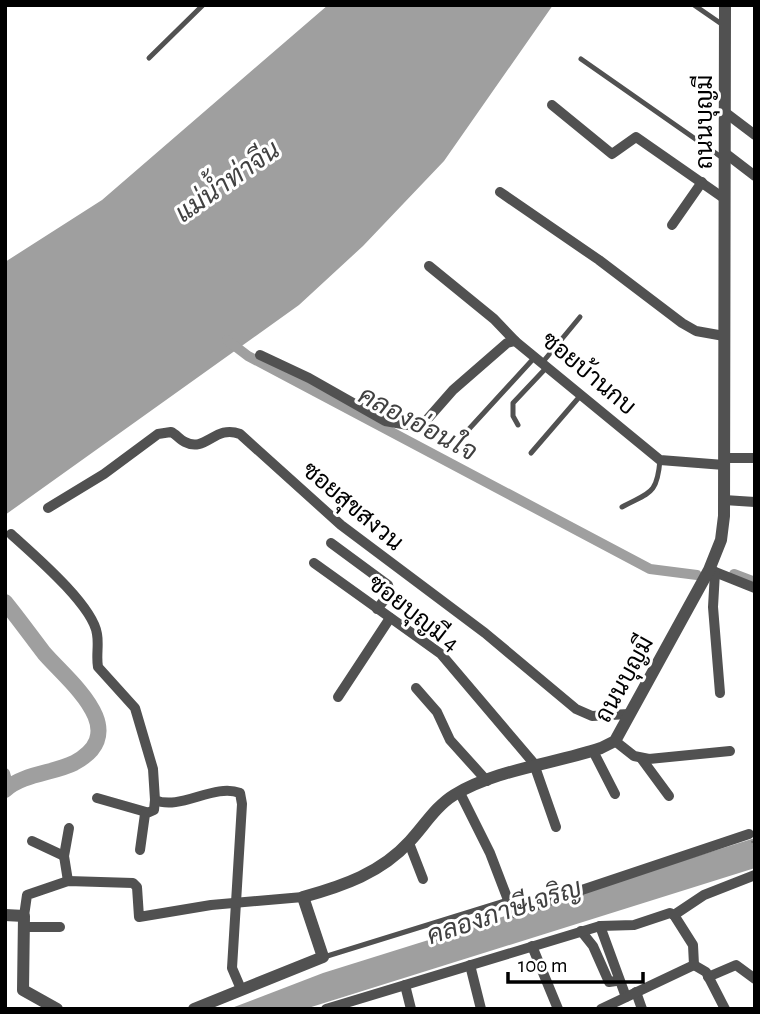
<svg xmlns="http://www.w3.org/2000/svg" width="760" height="1014" viewBox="0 0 760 1014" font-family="'Alegreya Sans',Sarabun,sans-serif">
	<rect width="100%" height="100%" fill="#fff"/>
	<g fill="#9f9f9f">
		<path d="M 328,5 L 553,5 L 444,161 L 363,246 L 299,305 L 5,515 L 5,262 L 102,200 Z"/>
		<path d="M 755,838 L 755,868 L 305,1009 L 229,1009 L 323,973 Z"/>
	</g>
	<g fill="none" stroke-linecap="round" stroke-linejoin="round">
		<g stroke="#9f9f9f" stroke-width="10">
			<path d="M 227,340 L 248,356 L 650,569 L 697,575"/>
			<path d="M 734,574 L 755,582"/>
			<path d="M 5,773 L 9,787"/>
		</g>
		<path stroke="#9f9f9f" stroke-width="16" d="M 5,602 C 18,618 31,636 44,653 C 68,681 134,731 74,763 C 54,773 22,774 5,790"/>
		<path stroke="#737373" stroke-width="2" stroke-dasharray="2 3.5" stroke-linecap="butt" d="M 752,841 L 755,850"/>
		<g stroke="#515151" stroke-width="5">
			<path d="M 694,5 L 723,25"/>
			<path d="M 149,58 L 203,5"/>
			<path d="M 581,59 L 724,159"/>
			<path d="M 542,363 L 580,317"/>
			<path d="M 518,425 L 513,416 L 513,403 L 547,367"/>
			<path d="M 469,429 L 535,357"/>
			<path d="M 531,453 L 581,395"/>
			<path d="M 622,507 C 649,492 657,496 660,460"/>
			<path d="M 324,957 L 508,900"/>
		</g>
		<g stroke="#515151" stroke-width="10">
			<path d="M 552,105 L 612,154 L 636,137 L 725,199"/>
			<path d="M 726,113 L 755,135"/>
			<path d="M 725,153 L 755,176"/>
			<path d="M 500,192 L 599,260 L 682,323 L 696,331 L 724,336"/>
			<path d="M 672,225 L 702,182"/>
			<path d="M 429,266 L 494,319 L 515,341"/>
			<path d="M 260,355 L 309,378 L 385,421 L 414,426 L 424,423 L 453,390 L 507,343 L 515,341 L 660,460 L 724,465"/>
			<path d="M 724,458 L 755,458"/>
			<path d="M 724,500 L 755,502"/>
			<path d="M 48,508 L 104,474 L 158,434 L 171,432 C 176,434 180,440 185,442 C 206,453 215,424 240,434 L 341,525 L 485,633 L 576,709 L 592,716 L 629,714"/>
			<path d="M 11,534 C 33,554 93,605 97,634 C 99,645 96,656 98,667 L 135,708 L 153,769 L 155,800 C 180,811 214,783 240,793 L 242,804 L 232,968 L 241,989"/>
			<path d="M 331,543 L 388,585 L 390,593 L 377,609"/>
			<path d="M 314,563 L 441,654 L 537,767"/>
			<path d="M 710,570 L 755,588"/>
			<path d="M 715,572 L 713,607 L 720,693"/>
			<path d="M 416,688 L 437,712 L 450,740 L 487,781"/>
			<path d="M 338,697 L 390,618"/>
			<path d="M 615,741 L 634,756 L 649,759 L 730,751"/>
			<path d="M 593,751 L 615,794"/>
			<path d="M 641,758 L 669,796"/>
			<path d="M 535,767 L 556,827"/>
			<path d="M 460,793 L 490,853 L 513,913 L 749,834"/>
			<path d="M 97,798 L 146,812"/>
			<path d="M 32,841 L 64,856"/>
			<path d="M 409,843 L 423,879"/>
			<path d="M 140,850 L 145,814 L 154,810 L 155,800"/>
			<path d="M 68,881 L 64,856 L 69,828"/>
			<path d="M 674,915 L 693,945 L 694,965"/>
			<path d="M 24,916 L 27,895 L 68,881 L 133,883 L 137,887 L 139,917 L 211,905 L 303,897"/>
			<path d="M 600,926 L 626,997"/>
			<path d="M 24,927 L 60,927"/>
			<path d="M 581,931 L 593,946 L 609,982 L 616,981"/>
			<path d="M 532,946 L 558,1009"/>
			<path d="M 470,965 L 481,1009"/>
			<path d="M 694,965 L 706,972 L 725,1009"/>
			<path d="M 708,977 L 736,965 L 755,979"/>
			<path d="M 405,985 L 411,1009"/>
			<path d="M 636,992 L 642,1009"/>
			<path d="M 326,1009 L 600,926 L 634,925 L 670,913 L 674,915 L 704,895 L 755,875"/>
			<path d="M 601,1009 L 694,965"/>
		</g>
		<g stroke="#515151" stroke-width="12">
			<path d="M 5,915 L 24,916 L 23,990 L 57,1009"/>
			<path d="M 194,1009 L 323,957 L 303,897 C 343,886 381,873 410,841 C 424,826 436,806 454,795 C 497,769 554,764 601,748 L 615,741 L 709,570 L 721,540 L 724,516 L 725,5"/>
		</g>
	</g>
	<g text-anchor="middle" stroke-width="6" stroke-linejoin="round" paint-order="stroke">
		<g font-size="24" fill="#000" stroke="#fff">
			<text transform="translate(704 122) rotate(-90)" y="8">ถนนบุญมี</text>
			<text transform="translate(589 373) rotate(40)" y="8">ซอยบ้านกบ</text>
			<text transform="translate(353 506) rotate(40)" y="8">ซอยสุขสงวน</text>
			<text transform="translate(414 613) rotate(38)" y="8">ซอยบุญมี 4</text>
			<text transform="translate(624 679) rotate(-61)" y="8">ถนนบุญมี</text>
		</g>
		<g font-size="26" font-style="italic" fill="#404040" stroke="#fff">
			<text transform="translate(227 181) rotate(-35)" y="9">แม่น้ำท่าจีน</text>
			<text transform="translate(418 423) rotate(28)" y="9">คลองอ่อนใจ</text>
			<text transform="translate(504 911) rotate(-18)" y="9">คลองภาษีเจริญ</text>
		</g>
	</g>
	<rect width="760" height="1014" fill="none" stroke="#000000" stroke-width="14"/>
	<path d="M508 972v10h135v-10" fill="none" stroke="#000000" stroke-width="3.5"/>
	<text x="518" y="972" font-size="21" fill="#000000" stroke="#ffffff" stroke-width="5" paint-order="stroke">100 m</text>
</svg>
